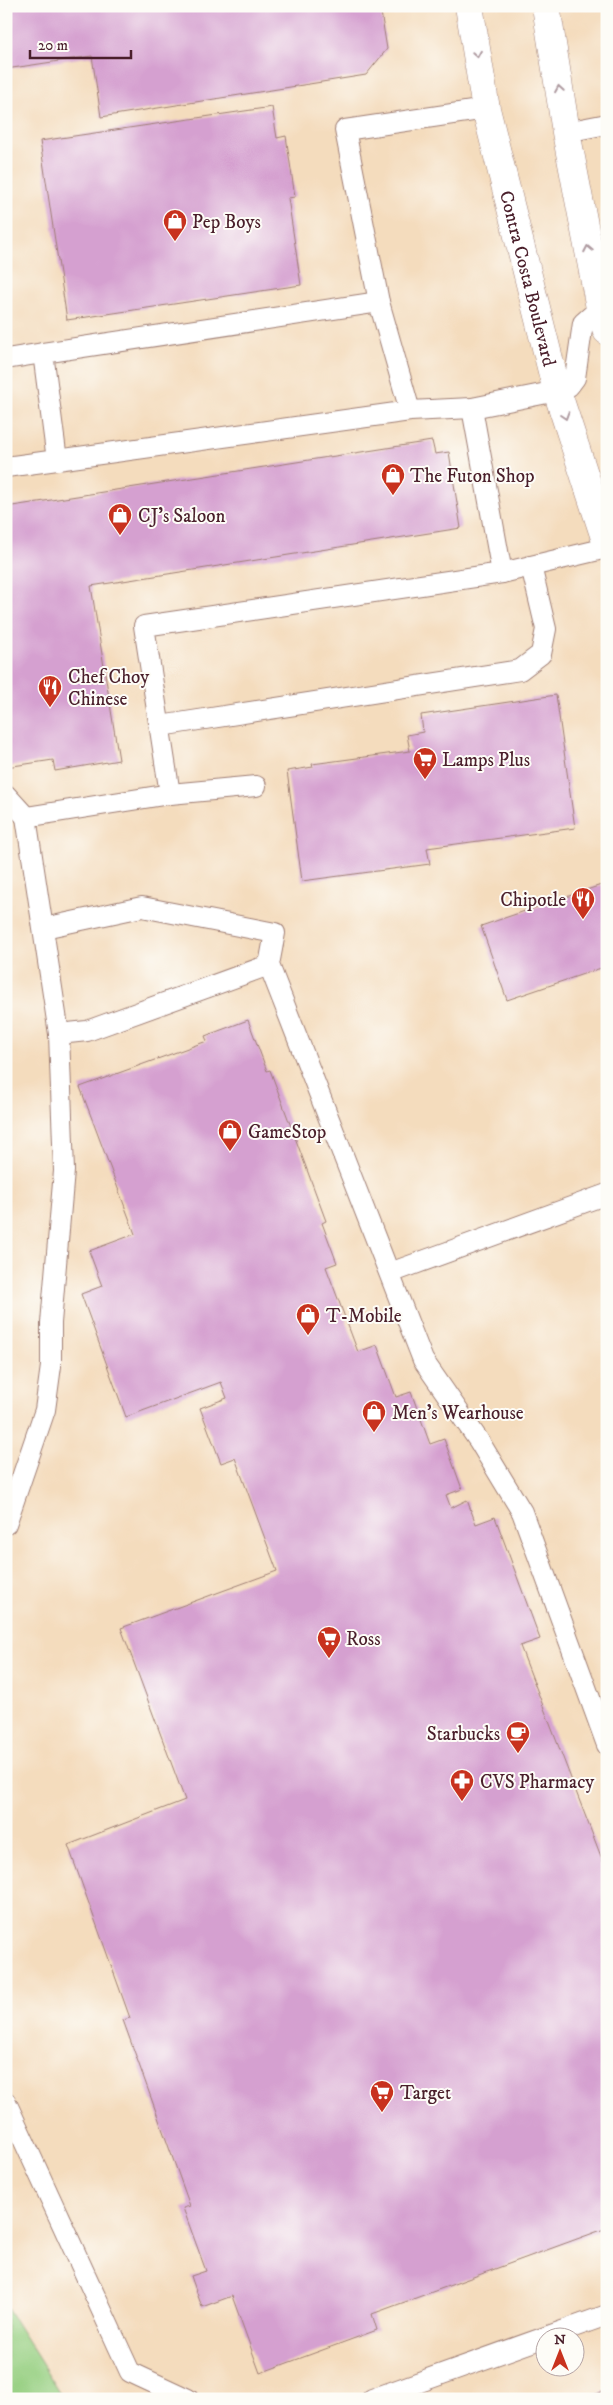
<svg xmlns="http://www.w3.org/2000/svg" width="613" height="2405" viewBox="0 0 613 2405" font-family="'IM FELL DW Pica',serif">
	<rect width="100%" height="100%" fill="#fdfcf7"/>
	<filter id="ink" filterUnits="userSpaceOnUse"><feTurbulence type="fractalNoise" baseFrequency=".02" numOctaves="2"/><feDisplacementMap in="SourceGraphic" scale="10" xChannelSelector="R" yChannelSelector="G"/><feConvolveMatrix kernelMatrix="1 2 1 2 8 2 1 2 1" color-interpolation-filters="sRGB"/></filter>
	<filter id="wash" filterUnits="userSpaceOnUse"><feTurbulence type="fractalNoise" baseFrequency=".0096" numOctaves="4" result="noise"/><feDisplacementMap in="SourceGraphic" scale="20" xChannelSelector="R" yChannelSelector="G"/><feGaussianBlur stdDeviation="1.12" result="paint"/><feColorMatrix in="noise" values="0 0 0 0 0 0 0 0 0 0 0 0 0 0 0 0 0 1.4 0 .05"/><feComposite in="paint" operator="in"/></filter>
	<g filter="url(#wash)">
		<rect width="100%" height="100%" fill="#f4dcbd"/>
		<path fill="#98d083" stroke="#717857" d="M 6,2307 L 64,2399 L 6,2399 Z"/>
		<g id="blocks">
			<g fill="#d5a0d0">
				<path d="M 6,6 L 380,6 L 387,49 L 366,75 L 101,117 L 92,56 L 6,69 Z"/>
				<path d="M 272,107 L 277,138 L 286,136 L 295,197 L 288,198 L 301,285 L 67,320 L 40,141 Z"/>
				<path d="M 432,441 L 435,454 L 449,452 L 461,528 L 91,586 L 119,760 L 55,771 L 53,760 L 6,767 L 6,507 Z"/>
				<path d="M 556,695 L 575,828 L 427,848 L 430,864 L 302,881 L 287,771 L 313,767 L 312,764 L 410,751 L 407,735 L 423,732 L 421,715 Z"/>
				<path d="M 607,883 L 607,966 L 507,1000 L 481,926 Z"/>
				<path d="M 248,1020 L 267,1071 L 270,1070 L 326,1221 L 322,1223 L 337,1263 L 326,1267 L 358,1352 L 377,1345 L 396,1397 L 411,1392 L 430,1444 L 444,1439 L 462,1489 L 446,1495 L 451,1508 L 467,1500 L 476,1524 L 495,1517 L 540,1639 L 520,1646 L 607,1872 L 607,2228 L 372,2314 L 377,2330 L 260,2373 L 232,2296 L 202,2307 L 193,2282 L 191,2276 L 206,2271 L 183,2208 L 190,2206 L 123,2020 L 130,2018 L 68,1845 L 185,1800 L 121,1628 L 277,1571 L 235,1458 L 221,1463 L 200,1408 L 227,1398 L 221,1382 L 126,1417 L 81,1294 L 102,1286 L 89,1251 L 135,1234 L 80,1087 L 207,1041 L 205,1036 Z"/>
				<path d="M 607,2390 L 607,2399 L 583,2399 Z"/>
			</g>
		</g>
	</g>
	<g filter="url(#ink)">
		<use href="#blocks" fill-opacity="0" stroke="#9f7e74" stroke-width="1"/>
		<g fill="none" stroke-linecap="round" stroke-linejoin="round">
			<g stroke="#9f7e74" stroke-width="22">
				<g id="lane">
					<path d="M 566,132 L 607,124"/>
					<path d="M 379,302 L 345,130 L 486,109"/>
					<path d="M 6,359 L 43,353"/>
					<path d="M 410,411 L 379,302 L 43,353 L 57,460 L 410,411 L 472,408 L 557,391 L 569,386 L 575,378 L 583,323 L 591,316 L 607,312"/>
					<path d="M 6,467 L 57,460"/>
					<path d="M 531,566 L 607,548"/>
					<path d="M 160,726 L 520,670 L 541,654 L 546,629 L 531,566 L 502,573"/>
					<path d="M 170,794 L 256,786"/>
					<path d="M 6,795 L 26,817"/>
					<path d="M 44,928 L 142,907 L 275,933 L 269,965 L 423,1360 L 479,1441 L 522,1512 L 607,1745"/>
					<path d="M 269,965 L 87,1031 L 59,1034 L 26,817 L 170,794 L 144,626 L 502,573 L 472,408"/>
					<path d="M 390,1273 L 607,1194"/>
					<path d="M 6,1524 L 45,1410 L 51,1366 L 51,1323 L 64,1171 L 59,1034"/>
					<path d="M 6,2102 L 130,2372 L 188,2399"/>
					<path d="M 372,2399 L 607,2315"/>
				</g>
			</g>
			<g stroke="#9f7e74" stroke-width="29">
				<g id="secondary">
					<path id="s1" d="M 469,6 L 486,109 L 557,391 L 607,544"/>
					<path d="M 546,6 L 566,132 L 601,313 L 607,331"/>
				</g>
			</g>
			<use href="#lane" stroke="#fff" stroke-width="20"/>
			<use href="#secondary" stroke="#fff" stroke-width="28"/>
		</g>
		<defs><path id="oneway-chevron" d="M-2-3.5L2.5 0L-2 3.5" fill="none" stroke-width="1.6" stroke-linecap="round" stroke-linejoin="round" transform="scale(1.25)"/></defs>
		<g stroke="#ae9aa0">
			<use href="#oneway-chevron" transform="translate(477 54) rotate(81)"/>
			<use href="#oneway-chevron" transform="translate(559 89) rotate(-99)"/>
			<use href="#oneway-chevron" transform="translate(588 249) rotate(-101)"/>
			<use href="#oneway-chevron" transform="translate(565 416) rotate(72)"/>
		</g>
	</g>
	<defs>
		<g id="shop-pin" transform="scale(1.25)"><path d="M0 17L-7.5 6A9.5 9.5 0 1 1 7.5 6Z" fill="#c8321e" stroke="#fdfcf7"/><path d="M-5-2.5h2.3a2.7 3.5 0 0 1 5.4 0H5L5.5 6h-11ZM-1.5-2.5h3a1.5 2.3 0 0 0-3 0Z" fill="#fff"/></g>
		<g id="restaurant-pin" transform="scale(1.25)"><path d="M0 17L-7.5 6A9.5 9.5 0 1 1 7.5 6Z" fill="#c8321e" stroke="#fdfcf7"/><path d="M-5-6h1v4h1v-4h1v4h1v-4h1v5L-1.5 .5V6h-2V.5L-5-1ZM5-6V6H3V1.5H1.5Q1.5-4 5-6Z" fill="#fff"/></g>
		<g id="supermarket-pin" transform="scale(1.25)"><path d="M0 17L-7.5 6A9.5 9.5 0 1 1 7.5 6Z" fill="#c8321e" stroke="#fdfcf7"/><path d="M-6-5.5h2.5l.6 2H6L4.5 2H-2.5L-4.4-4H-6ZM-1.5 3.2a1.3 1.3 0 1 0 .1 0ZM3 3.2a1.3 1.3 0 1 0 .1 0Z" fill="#fff"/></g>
		<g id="cafe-pin" transform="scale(1.25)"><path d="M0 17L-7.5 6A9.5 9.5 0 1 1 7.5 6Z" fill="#c8321e" stroke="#fdfcf7"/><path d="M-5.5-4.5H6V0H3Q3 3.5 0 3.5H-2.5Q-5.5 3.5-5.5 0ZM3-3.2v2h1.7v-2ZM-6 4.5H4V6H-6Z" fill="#fff"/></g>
		<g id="pharmacy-pin" transform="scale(1.25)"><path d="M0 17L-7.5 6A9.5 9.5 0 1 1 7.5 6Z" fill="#c8321e" stroke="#fdfcf7"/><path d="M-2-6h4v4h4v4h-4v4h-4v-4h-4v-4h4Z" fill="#fff"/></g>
	</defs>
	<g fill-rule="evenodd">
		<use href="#shop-pin" x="175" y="221"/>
		<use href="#shop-pin" x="393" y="475"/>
		<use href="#shop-pin" x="120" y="515"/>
		<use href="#restaurant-pin" x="50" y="687"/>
		<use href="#supermarket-pin" x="425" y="759"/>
		<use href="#restaurant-pin" x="583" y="899"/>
		<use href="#shop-pin" x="230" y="1131"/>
		<use href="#shop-pin" x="308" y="1315"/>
		<use href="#shop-pin" x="374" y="1412"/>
		<use href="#supermarket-pin" x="329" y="1638"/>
		<use href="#cafe-pin" x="518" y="1733"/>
		<use href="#pharmacy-pin" x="462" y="1781"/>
		<use href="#supermarket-pin" x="382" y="2092"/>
	</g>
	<g text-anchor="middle" stroke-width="4" stroke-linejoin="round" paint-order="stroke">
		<g font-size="19" fill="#4a1f2b" stroke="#fdfcf7" text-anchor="start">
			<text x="192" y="228">Pep Boys</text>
			<text x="410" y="482">The Futon Shop</text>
			<text x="138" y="522">CJ's Saloon</text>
			<text x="68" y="683">Chef Choy<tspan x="68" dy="22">Chinese</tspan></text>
			<text x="442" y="766">Lamps Plus</text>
			<text x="566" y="906" text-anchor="end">Chipotle</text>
			<text x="248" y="1138">GameStop</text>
			<text x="326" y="1322">T-Mobile</text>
			<text x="392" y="1419">Men's Wearhouse</text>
			<text x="346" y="1645">Ross</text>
			<text x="500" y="1740" text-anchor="end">Starbucks</text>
			<text x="480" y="1788">CVS Pharmacy</text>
			<text x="400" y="2099">Target</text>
		</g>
		<g font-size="19" fill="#4a1f2b" stroke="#fdfcf7">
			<text dy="7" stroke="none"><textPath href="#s1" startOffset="279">Contra Costa Boulevard</textPath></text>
		</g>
	</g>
	<rect width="613" height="2405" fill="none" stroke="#fdfcf7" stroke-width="25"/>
	<g transform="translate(560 2352)"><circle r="24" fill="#fdfcf7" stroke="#b5a4a5"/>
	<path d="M0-4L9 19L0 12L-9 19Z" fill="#c8321e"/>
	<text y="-8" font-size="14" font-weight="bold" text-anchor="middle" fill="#4a1f2b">N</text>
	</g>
	<path d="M30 50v8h101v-8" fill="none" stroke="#4a1f2b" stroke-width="2.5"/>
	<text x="38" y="50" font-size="15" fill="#4a1f2b" stroke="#fdfcf7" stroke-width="4" paint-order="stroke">20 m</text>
</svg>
